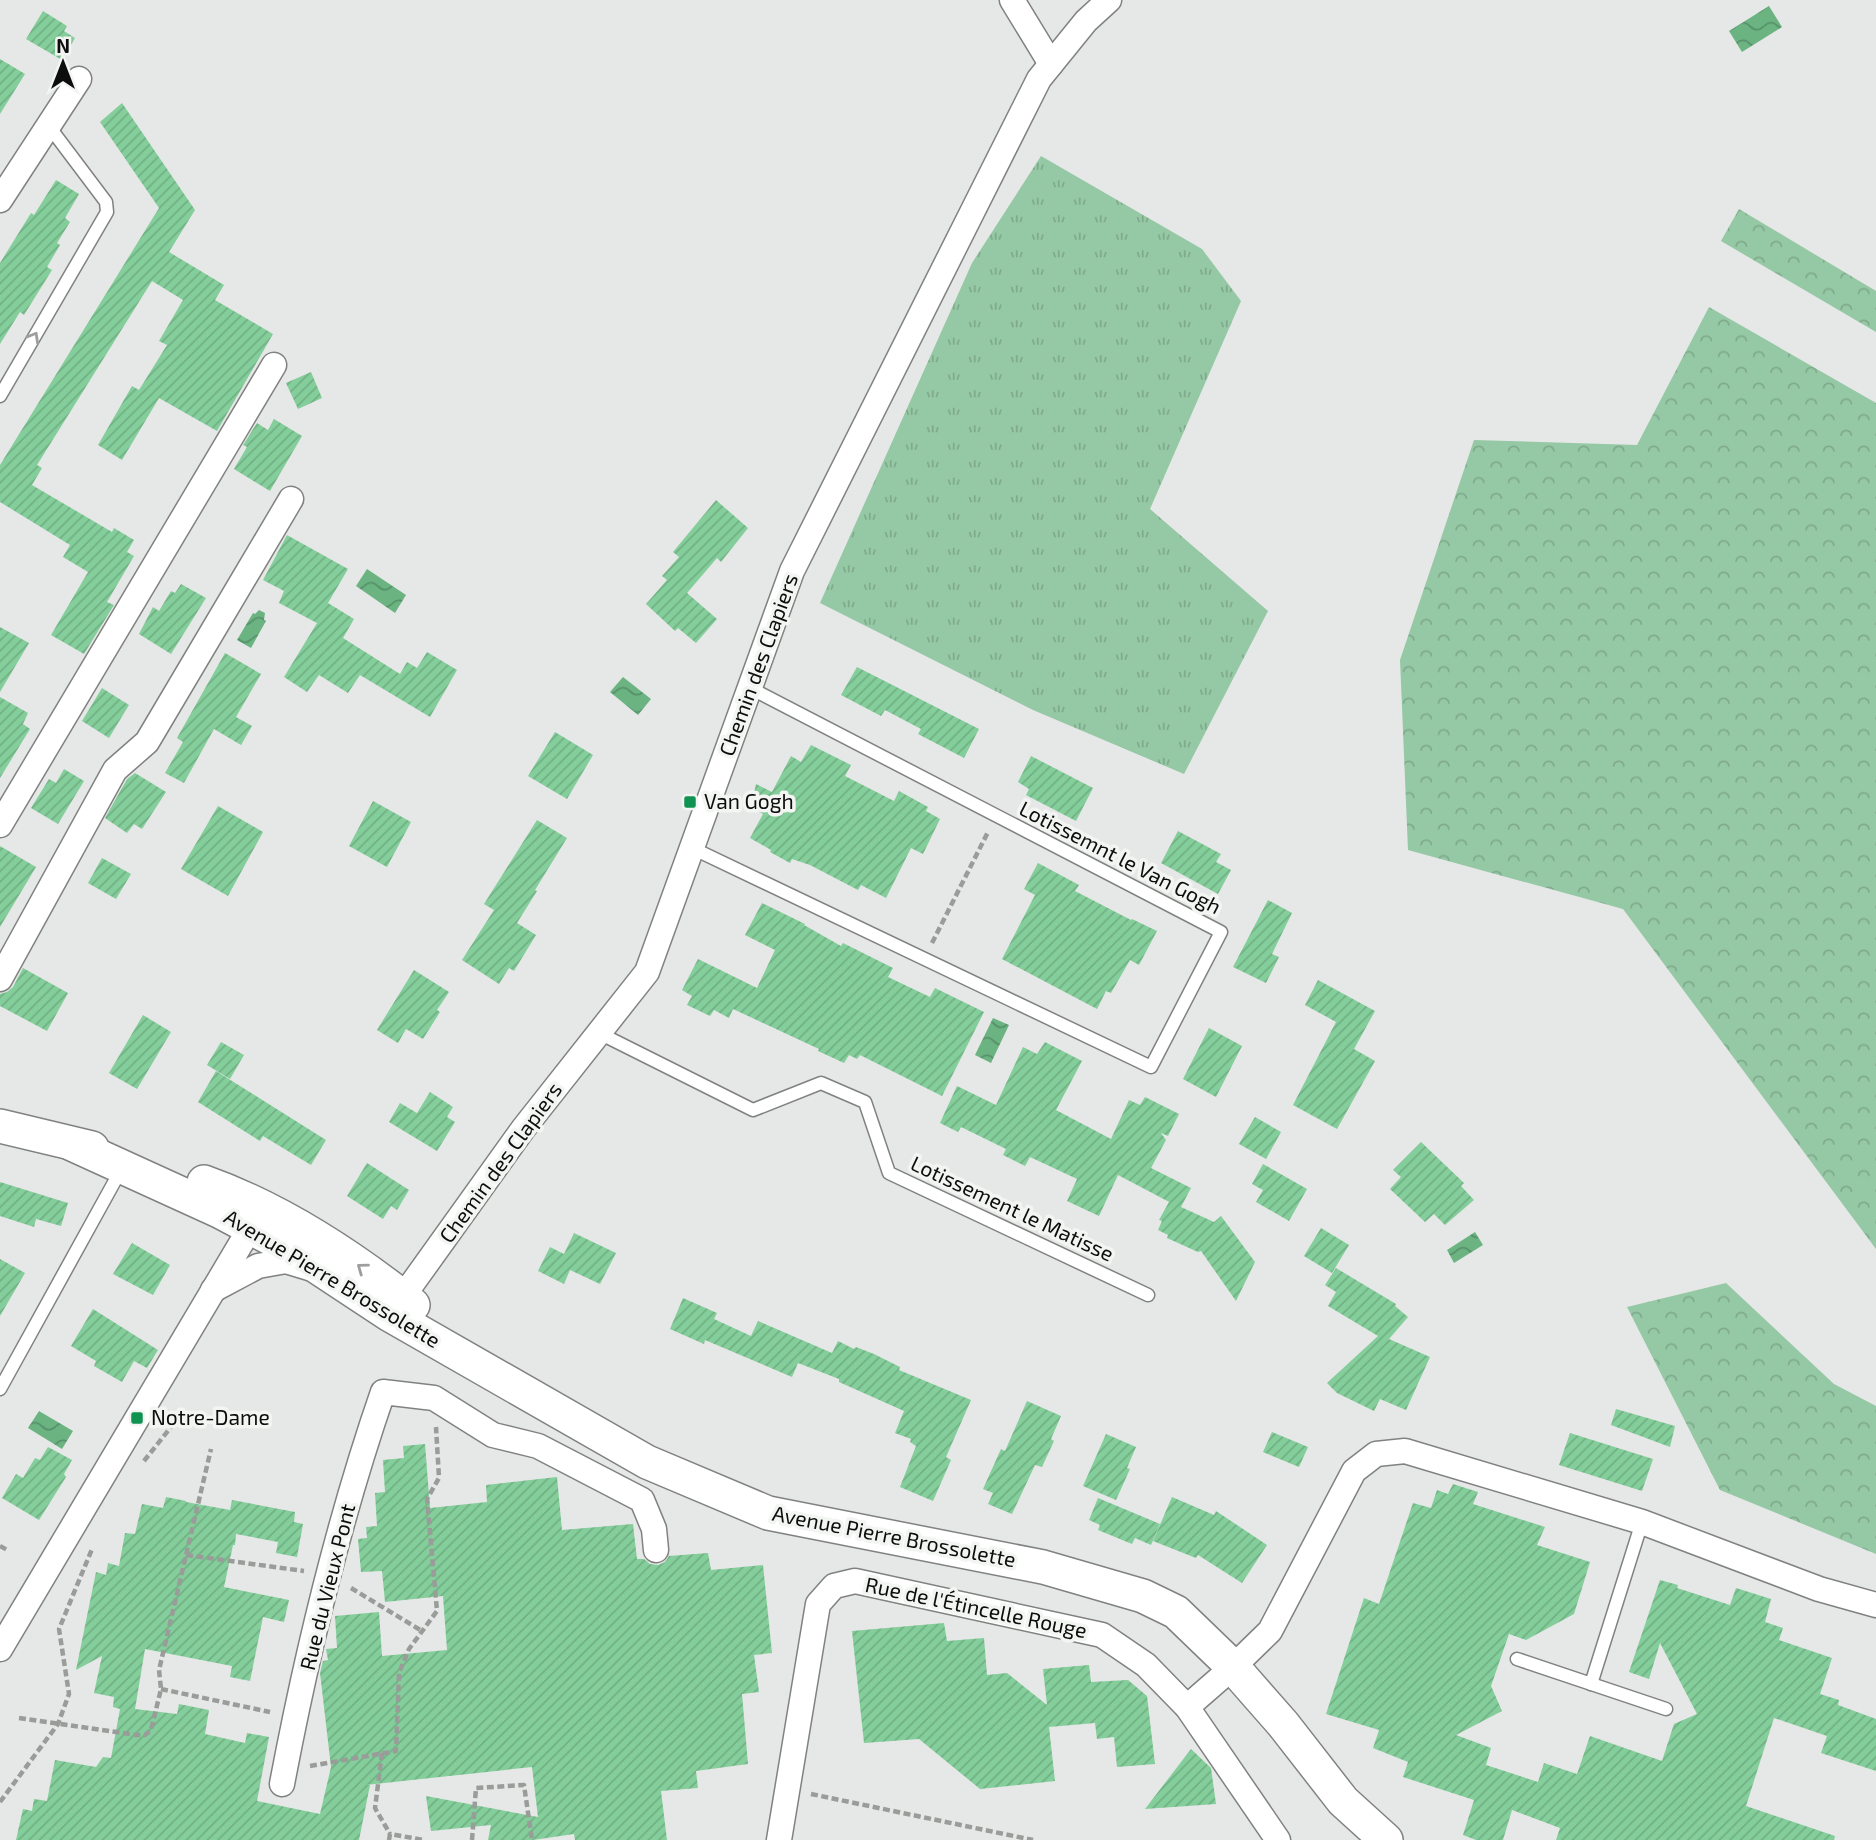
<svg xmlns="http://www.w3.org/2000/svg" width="1876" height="1840" viewBox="0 0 1876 1840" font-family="'Exo 2',sans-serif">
	<defs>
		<pattern id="grass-tufts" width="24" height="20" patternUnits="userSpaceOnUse" patternTransform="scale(1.75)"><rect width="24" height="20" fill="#95c8a4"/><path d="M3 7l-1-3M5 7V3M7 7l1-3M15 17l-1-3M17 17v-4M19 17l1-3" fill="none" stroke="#7fab8c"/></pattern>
		<pattern id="forest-crowns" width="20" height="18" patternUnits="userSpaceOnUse" patternTransform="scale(1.75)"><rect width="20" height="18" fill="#95c8a4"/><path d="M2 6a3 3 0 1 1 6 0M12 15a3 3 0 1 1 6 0" fill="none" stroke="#7fab8c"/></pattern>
		<pattern id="water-waves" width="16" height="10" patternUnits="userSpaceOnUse" patternTransform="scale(1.75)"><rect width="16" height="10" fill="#6bb482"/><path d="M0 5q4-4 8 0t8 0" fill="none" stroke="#569169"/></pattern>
		<pattern id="building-hatch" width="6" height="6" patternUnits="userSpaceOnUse" patternTransform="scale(1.75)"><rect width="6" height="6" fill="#84ce9b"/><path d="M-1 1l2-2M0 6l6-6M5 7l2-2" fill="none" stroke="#71b084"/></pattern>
	</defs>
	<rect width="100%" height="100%" fill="#e5e8e6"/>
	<path fill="url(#grass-tufts)" d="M 1041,156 L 1202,249 L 1241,301 L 1150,509 L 1268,611 L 1184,774 L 1033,710 L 820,603 L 972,263 Z"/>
	<g fill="url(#forest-crowns)">
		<path d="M 1739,209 L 1876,291 L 1876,332 L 1721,241 Z"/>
		<path d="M 1709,307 L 1876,403 L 1876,1249 L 1623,909 L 1408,850 L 1400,660 L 1474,440 L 1637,445 Z"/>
		<path d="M 1726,1283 L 1834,1384 L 1876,1406 L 1876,1554 L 1720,1490 L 1627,1307 Z"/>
	</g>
	<g fill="url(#water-waves)">
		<path d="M 1769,6 L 1782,27 L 1742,52 L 1729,31 Z"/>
		<path d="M 367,569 L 406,595 L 395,613 L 356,586 Z"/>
		<path d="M 259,610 L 265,613 L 264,620 L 266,621 L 251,648 L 237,640 L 253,613 L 255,614 Z"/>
		<path d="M 623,677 L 651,699 L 638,715 L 610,692 Z"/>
		<path d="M 993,1018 L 1009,1025 L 991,1063 L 975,1055 Z"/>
		<path d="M 1475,1232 L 1483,1245 L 1454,1263 L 1447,1250 Z"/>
		<path d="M 39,1411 L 73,1431 L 62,1449 L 28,1428 Z"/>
	</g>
	<g fill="url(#building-hatch)">
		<path d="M 43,11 L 67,26 L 64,31 L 75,38 L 62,60 L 26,39 Z"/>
		<path d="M 0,59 L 25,74 L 0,114 Z"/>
		<path d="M 122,103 L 195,210 L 169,252 L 224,285 L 215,300 L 273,334 L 217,431 L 159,398 L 122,460 L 98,445 L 132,386 L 139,390 L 167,345 L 159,341 L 183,300 L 152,281 L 37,465 L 42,468 L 32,485 L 112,532 L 114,528 L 134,540 L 127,552 L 134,556 L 107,602 L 114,605 L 84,654 L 51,635 L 88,572 L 63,557 L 70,545 L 0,502 L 0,465 L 159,208 L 100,122 Z"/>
		<path d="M 56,180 L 79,194 L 65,218 L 70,222 L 57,243 L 60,245 L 47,267 L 52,270 L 24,315 L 20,312 L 0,344 L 0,263 L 31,213 L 34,215 Z"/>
		<path d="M 311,372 L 322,398 L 298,409 L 286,383 Z"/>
		<path d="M 274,419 L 302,436 L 270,491 L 234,469 L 247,447 L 243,445 L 257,423 L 268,430 Z"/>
		<path d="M 716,500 L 748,528 L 721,562 L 717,558 L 687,593 L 717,619 L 696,643 L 678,628 L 675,631 L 646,604 L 667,580 L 662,576 L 679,557 L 673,552 Z"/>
		<path d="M 287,535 L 348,569 L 328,603 L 354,619 L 343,638 L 400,674 L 407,662 L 417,668 L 427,652 L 457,670 L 430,717 L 360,675 L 348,693 L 319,675 L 307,692 L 284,677 L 317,623 L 279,603 L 284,591 L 263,580 Z"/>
		<path d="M 181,584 L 206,598 L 171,654 L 139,634 L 153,607 L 159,611 L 171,591 L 175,593 Z"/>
		<path d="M 0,627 L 29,643 L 0,692 Z"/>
		<path d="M 225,653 L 261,674 L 236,717 L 252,726 L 241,745 L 214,729 L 184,783 L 165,773 L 183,742 L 177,738 Z"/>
		<path d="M 857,667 L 979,729 L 964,758 L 918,734 L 921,729 L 885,710 L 881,716 L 841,695 Z"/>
		<path d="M 102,688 L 129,705 L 109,738 L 82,721 Z"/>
		<path d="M 0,697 L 28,713 L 23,724 L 30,729 L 0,778 Z"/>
		<path d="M 555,732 L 593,755 L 567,799 L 528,776 Z"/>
		<path d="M 811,745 L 851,765 L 845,776 L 894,801 L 899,791 L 928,807 L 926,811 L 940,819 L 923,854 L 911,848 L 886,898 L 861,885 L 858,890 L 810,865 L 792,859 L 790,863 L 770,852 L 771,850 L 750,838 L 763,814 L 751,806 L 756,784 L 772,792 L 791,756 L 801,762 Z"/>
		<path d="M 1031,756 L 1093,788 L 1076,821 L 1026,795 L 1029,789 L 1018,782 Z"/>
		<path d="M 64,769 L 84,781 L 58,824 L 31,808 L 49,779 L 56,783 Z"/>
		<path d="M 135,773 L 166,792 L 142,829 L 134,824 L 127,833 L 105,818 L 127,779 Z"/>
		<path d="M 373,801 L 411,822 L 387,867 L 349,846 Z"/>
		<path d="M 218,806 L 263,832 L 228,896 L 181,869 Z"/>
		<path d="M 537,820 L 567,838 L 535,890 L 537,891 L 517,923 L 536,935 L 514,971 L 509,968 L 499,984 L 462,960 L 494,910 L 484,904 Z"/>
		<path d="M 1178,831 L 1221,854 L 1216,862 L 1231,870 L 1218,894 L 1161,863 Z"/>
		<path d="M 0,846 L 36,867 L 0,927 Z"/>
		<path d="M 102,858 L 131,874 L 116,899 L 88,883 Z"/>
		<path d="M 1038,863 L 1079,885 L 1075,891 L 1131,920 L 1132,919 L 1157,931 L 1139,965 L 1130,960 L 1111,993 L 1106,991 L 1097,1009 L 1002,959 L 1035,895 L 1024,889 Z"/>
		<path d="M 1268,900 L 1292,913 L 1272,954 L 1279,957 L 1266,983 L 1233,967 Z"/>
		<path d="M 762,903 L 805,924 L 804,925 L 841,946 L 843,943 L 893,968 L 888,977 L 930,997 L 935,988 L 984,1012 L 942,1096 L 860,1055 L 857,1059 L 849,1055 L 844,1063 L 818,1051 L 819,1049 L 733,1009 L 729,1018 L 714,1010 L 710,1016 L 687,1005 L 692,996 L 682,990 L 698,959 L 757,988 L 775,950 L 745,935 Z"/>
		<path d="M 23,968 L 68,993 L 47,1031 L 0,1006 L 0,994 L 7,992 L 13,987 Z"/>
		<path d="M 414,970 L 449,992 L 437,1010 L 440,1012 L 423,1039 L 406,1029 L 398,1043 L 377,1030 Z"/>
		<path d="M 1318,980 L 1375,1011 L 1354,1049 L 1375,1061 L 1337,1129 L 1293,1105 L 1336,1022 L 1305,1005 Z"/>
		<path d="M 143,1015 L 171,1032 L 137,1089 L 109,1073 Z"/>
		<path d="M 1209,1028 L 1242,1046 L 1216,1097 L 1183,1079 Z"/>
		<path d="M 221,1042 L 244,1055 L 230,1079 L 207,1065 Z"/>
		<path d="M 1045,1042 L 1082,1061 L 1056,1110 L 1111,1139 L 1129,1100 L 1140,1105 L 1145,1097 L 1179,1114 L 1168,1136 L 1161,1133 L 1166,1140 L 1151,1168 L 1191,1188 L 1181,1207 L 1214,1222 L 1221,1216 L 1255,1262 L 1236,1301 L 1201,1251 L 1198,1252 L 1167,1238 L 1168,1235 L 1158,1230 L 1162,1221 L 1159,1220 L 1169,1202 L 1173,1204 L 1118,1175 L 1099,1216 L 1067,1201 L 1077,1179 L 1030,1157 L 1025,1166 L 1003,1155 L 1006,1149 L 961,1127 L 958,1132 L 940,1123 L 957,1086 L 996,1105 L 1023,1047 L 1037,1054 Z"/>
		<path d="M 216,1071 L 326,1140 L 311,1165 L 263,1136 L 260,1141 L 198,1102 Z"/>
		<path d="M 430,1092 L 453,1107 L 447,1117 L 455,1122 L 437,1151 L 389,1122 L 400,1103 L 417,1113 Z"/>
		<path d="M 1255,1117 L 1281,1132 L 1266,1159 L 1239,1144 Z"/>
		<path d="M 1421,1142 L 1464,1183 L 1461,1186 L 1474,1200 L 1445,1225 L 1434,1214 L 1425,1222 L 1390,1189 L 1401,1177 L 1393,1170 Z"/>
		<path d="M 367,1163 L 409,1190 L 397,1210 L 391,1206 L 383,1219 L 347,1196 Z"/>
		<path d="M 1263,1164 L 1307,1189 L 1289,1221 L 1256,1202 L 1263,1190 L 1252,1184 Z"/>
		<path d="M 0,1182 L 68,1203 L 61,1226 L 36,1219 L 34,1227 L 0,1216 Z"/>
		<path d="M 1321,1228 L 1349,1245 L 1332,1273 L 1304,1256 Z"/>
		<path d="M 574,1233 L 616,1253 L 600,1284 L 570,1270 L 564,1284 L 538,1271 L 550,1247 L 564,1254 Z"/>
		<path d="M 132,1243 L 170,1265 L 153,1295 L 113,1274 Z"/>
		<path d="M 0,1259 L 25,1273 L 0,1316 Z"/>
		<path d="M 1336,1268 L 1396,1304 L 1395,1306 L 1408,1317 L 1389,1339 L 1430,1357 L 1406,1410 L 1380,1399 L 1374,1411 L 1337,1393 L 1327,1383 L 1378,1336 L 1328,1306 L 1336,1292 L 1325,1285 Z"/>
		<path d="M 683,1298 L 717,1313 L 714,1319 L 751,1336 L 758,1321 L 832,1353 L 838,1341 L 854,1349 L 856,1347 L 874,1354 L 900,1367 L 899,1370 L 971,1400 L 946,1457 L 951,1460 L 933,1501 L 900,1487 L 916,1446 L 910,1442 L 911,1439 L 895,1433 L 904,1411 L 839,1382 L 839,1379 L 798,1363 L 792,1377 L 705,1340 L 704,1344 L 670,1329 Z"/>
		<path d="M 93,1309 L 158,1350 L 147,1368 L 134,1361 L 122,1382 L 94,1366 L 96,1361 L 71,1346 Z"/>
		<path d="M 1027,1401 L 1061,1416 L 1051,1439 L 1054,1441 L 1042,1467 L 1035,1465 L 1012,1514 L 988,1504 L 993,1493 L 983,1489 L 1001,1449 L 1005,1451 Z"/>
		<path d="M 1616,1409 L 1675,1426 L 1670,1447 L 1611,1425 Z"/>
		<path d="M 1272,1432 L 1308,1447 L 1299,1467 L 1263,1452 Z"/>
		<path d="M 1570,1433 L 1653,1459 L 1642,1491 L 1559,1465 Z"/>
		<path d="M 1106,1434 L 1136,1447 L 1127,1468 L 1130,1469 L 1116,1500 L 1083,1486 Z"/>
		<path d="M 425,1444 L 430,1508 L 487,1502 L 486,1485 L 557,1477 L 562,1530 L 633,1524 L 637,1559 L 644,1559 L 650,1564 L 658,1565 L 665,1562 L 669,1556 L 708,1553 L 711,1570 L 763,1565 L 772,1653 L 754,1655 L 759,1692 L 742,1694 L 748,1764 L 696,1771 L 698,1788 L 661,1791 L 667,1840 L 575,1840 L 574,1834 L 533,1840 L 488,1840 L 491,1825 L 431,1831 L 426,1796 L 538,1817 L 532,1767 L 366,1785 L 370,1785 L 359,1840 L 16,1840 L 23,1809 L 32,1811 L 34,1799 L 47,1801 L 55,1760 L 96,1767 L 103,1757 L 111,1758 L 120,1709 L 113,1707 L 114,1697 L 94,1693 L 102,1656 L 76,1670 L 96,1572 L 106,1575 L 108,1563 L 119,1566 L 125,1533 L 135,1534 L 142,1504 L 163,1508 L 166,1497 L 186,1501 L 186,1502 L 230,1510 L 232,1500 L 295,1512 L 294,1522 L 303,1524 L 297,1557 L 276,1553 L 278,1542 L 236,1534 L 235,1545 L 233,1545 L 224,1587 L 289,1600 L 284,1622 L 263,1617 L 250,1681 L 230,1677 L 232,1666 L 145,1649 L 135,1709 L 177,1714 L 179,1704 L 209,1710 L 205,1734 L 245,1743 L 247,1733 L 269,1737 L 257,1801 L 320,1814 L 331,1767 L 320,1673 L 323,1661 L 328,1660 L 326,1649 L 337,1648 L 335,1616 L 379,1612 L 382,1656 L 447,1650 L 443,1596 L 385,1602 L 382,1571 L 361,1572 L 358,1539 L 367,1538 L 366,1527 L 377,1526 L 375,1493 L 385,1492 L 383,1460 L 404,1458 L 403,1446 Z"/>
		<path d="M 48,1447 L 72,1460 L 64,1474 L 66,1477 L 39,1520 L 2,1498 L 16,1474 L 23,1478 L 35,1458 L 40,1460 Z"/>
		<path d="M 1453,1484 L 1478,1492 L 1473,1504 L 1545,1527 L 1537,1545 L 1590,1562 L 1574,1614 L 1526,1640 L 1509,1634 L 1491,1686 L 1502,1711 L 1456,1735 L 1491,1748 L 1486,1765 L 1538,1782 L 1544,1763 L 1577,1774 L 1590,1736 L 1662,1761 L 1674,1724 L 1697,1714 L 1660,1643 L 1649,1679 L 1629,1672 L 1660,1580 L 1678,1585 L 1677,1588 L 1730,1605 L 1736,1588 L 1771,1599 L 1765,1622 L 1783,1628 L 1779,1640 L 1832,1658 L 1820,1694 L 1839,1700 L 1838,1705 L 1876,1719 L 1876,1771 L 1821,1753 L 1827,1736 L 1774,1718 L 1746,1806 L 1835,1836 L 1834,1840 L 1556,1840 L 1560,1828 L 1512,1810 L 1503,1840 L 1476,1840 L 1463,1835 L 1474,1800 L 1403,1777 L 1408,1762 L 1373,1748 L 1379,1730 L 1326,1714 L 1364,1598 L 1379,1604 L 1413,1503 L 1431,1508 L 1437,1490 L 1448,1494 Z"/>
		<path d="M 1172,1497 L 1214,1515 L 1216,1511 L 1267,1545 L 1242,1583 L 1198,1555 L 1196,1558 L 1153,1541 Z"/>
		<path d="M 1098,1498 L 1160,1524 L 1151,1545 L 1135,1538 L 1132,1544 L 1098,1530 L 1100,1525 L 1089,1520 Z"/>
		<path d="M 944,1623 L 947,1641 L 984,1638 L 987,1675 L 1007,1673 L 1047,1705 L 1043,1669 L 1089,1665 L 1091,1682 L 1128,1680 L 1147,1696 L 1155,1764 L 1117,1767 L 1114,1737 L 1097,1739 L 1095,1723 L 1049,1727 L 1055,1781 L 980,1789 L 919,1739 L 864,1743 L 852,1631 Z"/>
		<path d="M 1191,1749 L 1211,1768 L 1216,1804 L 1145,1809 Z"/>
	</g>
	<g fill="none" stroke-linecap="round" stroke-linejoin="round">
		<g stroke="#808280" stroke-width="15">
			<g id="lane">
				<path d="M 0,396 L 107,212 L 106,202 L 48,125"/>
				<path d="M 692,848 L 1151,1067 L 1221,932 L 750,688"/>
				<path d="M 599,1033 L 753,1110 L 821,1083 L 865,1102 L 889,1173 L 1148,1295"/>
				<path d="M 0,1389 L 122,1168"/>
				<path d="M 1517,1659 L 1666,1709"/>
				<path d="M 1591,1684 L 1642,1522"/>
			</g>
		</g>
		<g stroke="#808280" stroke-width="27">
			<g id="street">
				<path d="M 1012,0 L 1051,64"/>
				<path d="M 0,200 L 79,79"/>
				<path d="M 0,825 L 274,365"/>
				<path d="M 0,979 L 115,770 L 147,742 L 291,499"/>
				<path d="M 213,1290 L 258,1266 L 286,1261 L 309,1268"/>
				<path d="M 394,1309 L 523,1129 L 647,972 L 792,571 L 1039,79 L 1086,21 L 1109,0"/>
				<path d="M 0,1649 L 258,1215"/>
				<path d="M 1187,1707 L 1233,1667 L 1270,1631 L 1354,1471 L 1376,1454 L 1405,1451 L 1642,1522 L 1819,1589 L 1876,1605"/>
				<path d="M 282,1784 C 307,1652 339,1519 383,1392 L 434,1398 L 493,1435 L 538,1446 L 642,1500 L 654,1529 L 656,1550"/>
				<path d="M 779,1840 L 818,1604 L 834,1586 L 855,1581 L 1102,1635 L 1146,1665 L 1187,1707 L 1278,1840"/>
			</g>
		</g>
		<g stroke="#808280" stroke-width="36">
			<g id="secondary">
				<path d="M 0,1126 L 92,1148"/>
				<path d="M 72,1144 L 219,1211 L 287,1247 L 390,1315 L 647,1462 L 768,1513 L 1043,1567 L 1143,1596 L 1176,1612 L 1233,1667 L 1283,1724 L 1343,1801 L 1386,1840"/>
				<path d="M 204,1182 C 280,1209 350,1255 413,1305"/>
			</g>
		</g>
		<g stroke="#9a9c9a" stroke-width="4.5" stroke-dasharray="7 3.5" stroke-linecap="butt">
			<path d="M 932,943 L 988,832"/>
			<path d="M 144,1461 L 178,1418"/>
			<path d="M 0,1546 L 9,1551"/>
			<path d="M 186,1555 L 304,1571"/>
			<path d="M 351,1588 L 422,1631"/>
			<path d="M 161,1689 L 270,1712"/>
			<path d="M 19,1718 L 136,1735 L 145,1735 L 151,1730 L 161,1689 L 159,1670 L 211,1449"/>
			<path d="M 382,1753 L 375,1808 L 390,1834"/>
			<path d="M 310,1766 L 396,1751 L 399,1673 L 409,1649 L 437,1611 L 427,1499 L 439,1478 L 436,1427"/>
			<path d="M 811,1794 L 1033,1840"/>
			<path d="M 0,1802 L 58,1724 L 69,1694 L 59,1629 L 92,1549"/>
			<path d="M 389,1840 L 390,1834 L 424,1840"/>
			<path d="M 472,1840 L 476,1788 L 524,1785 L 532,1840"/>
		</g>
		<use href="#lane" stroke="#fff" stroke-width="12"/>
		<use href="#street" stroke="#fff" stroke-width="24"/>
		<use href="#secondary" stroke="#fff" stroke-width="33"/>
	</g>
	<defs><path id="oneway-chevron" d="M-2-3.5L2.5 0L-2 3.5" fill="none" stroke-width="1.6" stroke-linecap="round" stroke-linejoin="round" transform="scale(1.75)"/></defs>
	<g stroke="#9e9e9e">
		<use href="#oneway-chevron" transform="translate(34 337) rotate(-60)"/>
		<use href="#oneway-chevron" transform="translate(362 1268) rotate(-144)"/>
	</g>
	<g fill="#109250" stroke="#f3f5f3" stroke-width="2.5">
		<rect x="683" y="795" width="14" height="14" rx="3.5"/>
		<rect x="130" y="1411" width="14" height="14" rx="3.5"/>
	</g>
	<g text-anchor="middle" stroke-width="7" stroke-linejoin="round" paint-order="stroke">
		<g font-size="21" fill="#0c0d0c" stroke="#f3f5f3">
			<text transform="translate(759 665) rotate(-70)" y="7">Chemin des Clapiers</text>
			<text transform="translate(1120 858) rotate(27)" y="7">Lotissemnt le Van Gogh</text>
			<text transform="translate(501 1163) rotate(-54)" y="7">Chemin des Clapiers</text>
			<text transform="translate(1012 1209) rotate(25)" y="7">Lotissement le Matisse</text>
			<text transform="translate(332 1279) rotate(31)" y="7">Avenue Pierre Brossolette</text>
			<text transform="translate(894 1537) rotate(11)" y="7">Avenue Pierre Brossolette</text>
			<text transform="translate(328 1587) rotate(-76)" y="7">Rue du Vieux Pont</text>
			<text transform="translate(976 1608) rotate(12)" y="7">Rue de l'Étincelle Rouge</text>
		</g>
		<g font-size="21" fill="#0c0d0c" stroke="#f3f5f3" text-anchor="start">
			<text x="704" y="809">Van Gogh</text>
			<text x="151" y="1425">Notre-Dame</text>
		</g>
	</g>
	<g transform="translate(63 63)" stroke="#f3f5f3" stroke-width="5" paint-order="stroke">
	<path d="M0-5L12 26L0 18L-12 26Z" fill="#0c0d0c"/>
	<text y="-10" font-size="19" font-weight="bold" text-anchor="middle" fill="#0c0d0c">N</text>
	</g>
</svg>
